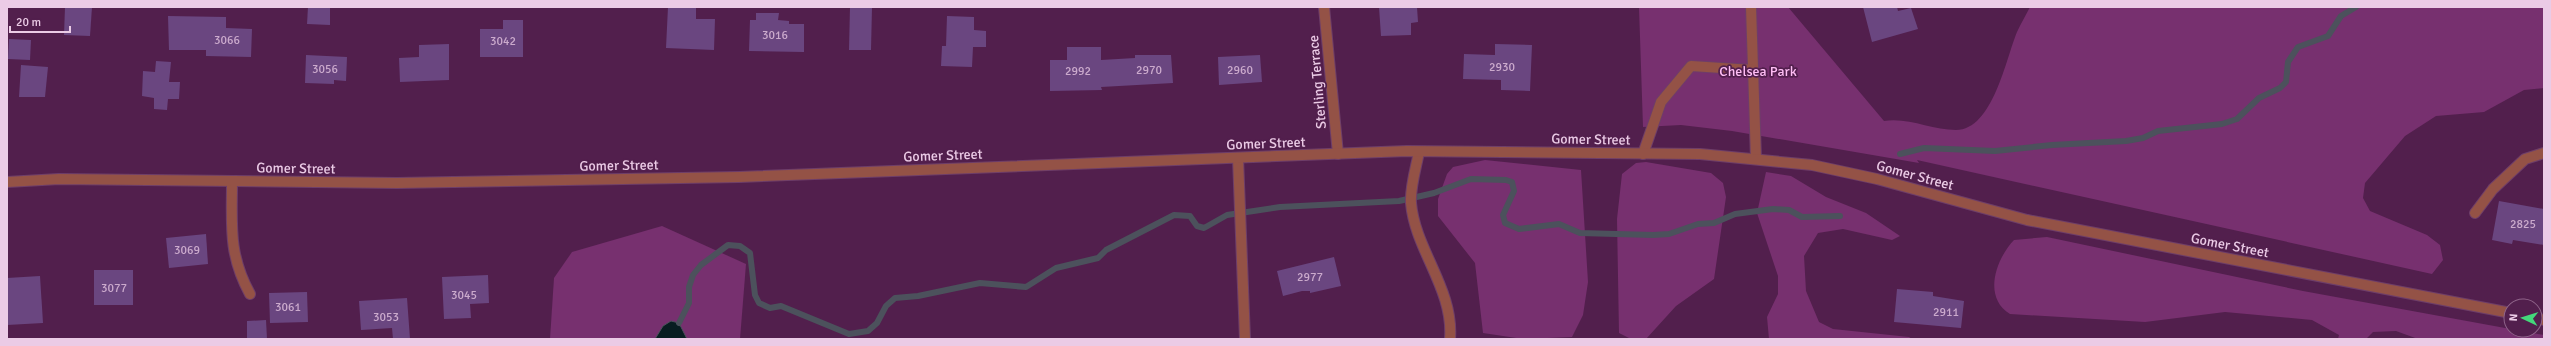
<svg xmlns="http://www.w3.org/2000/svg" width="2551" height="346" viewBox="0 0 2551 346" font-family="Signika,sans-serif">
	<rect width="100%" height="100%" fill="#521f4d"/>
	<g fill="#77306f">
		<path d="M 1639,7 L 1788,7 L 1884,121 C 1908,117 1932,130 1956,130 C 1993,130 2006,58 2017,32 C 2021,23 2026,15 2030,7 L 2544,7 L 2544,88 L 2524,90 L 2484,112 L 2436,116 L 2405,136 L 2365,183 L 2363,198 L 2370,211 L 2427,235 L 2440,245 L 2443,260 L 2432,274 L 1917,160 L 1919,163 L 1732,131 L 1681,125 L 1643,127 Z"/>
		<path d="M 1485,160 L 1581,170 L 1588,282 L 1583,315 L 1572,337 L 1523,339 L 1483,333 L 1475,263 L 1438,216 L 1438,199 L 1447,174 L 1453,167 Z"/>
		<path d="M 1646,162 L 1711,173 L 1723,183 L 1726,197 L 1714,279 L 1676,306 L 1646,339 L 1631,339 L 1619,333 L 1617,219 L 1622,174 L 1636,163 Z"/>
		<path d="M 1766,172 L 1791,176 L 1826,197 L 1866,213 L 1900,236 L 1892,240 L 1843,229 L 1818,233 L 1804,256 L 1806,291 L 1819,322 L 1833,329 L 1909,337 L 1912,339 L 1769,339 L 1767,317 L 1778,294 L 1778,276 L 1757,213 Z"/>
		<path d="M 662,226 L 746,264 L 740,339 L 550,339 L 554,278 L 572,252 Z"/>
		<path d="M 2047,237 L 2303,291 L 2544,335 L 2544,339 L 2418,339 L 2396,331 L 2373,332 L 2366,339 L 2338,339 L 2339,335 L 2312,320 L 2225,312 L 2145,322 L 2010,314 C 1983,298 1995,260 2014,240 Z"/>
	</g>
	<path fill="#081d21" stroke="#4c515c" d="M 671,321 L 679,323 L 687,339 L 655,339 L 663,326 Z"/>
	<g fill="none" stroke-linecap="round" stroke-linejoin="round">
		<g stroke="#4c515c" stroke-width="6">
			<path d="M 1900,154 L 1924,148 L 1995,151 L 2052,145 L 2126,141 L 2143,138 L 2158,131 L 2222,124 L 2237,119 L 2259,98 L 2280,88 L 2286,82 L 2288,62 L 2298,47 L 2328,36 L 2341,16 L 2356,7"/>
			<path d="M 679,323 L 689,303 L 689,287 L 693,275 L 701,265 L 728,245 L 740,246 L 750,253 L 755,295 L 759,303 L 770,308 L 781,306 L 849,334 L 868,331 L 877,323 L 886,306 L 895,298 L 918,296 L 980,283 L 1026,287 L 1056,268 L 1098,258 L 1106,250 L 1174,215 L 1190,216 L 1197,226 L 1204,228 L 1227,215 L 1280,207 L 1399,201 L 1434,193 L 1471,179 L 1506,180 L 1512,182 L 1514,191 L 1503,215 L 1505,223 L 1519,229 L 1559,224 L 1580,233 L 1653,235 L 1669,234 L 1698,224 L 1714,223 L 1735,214 L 1773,209 L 1789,210 L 1802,217 L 1840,216"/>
		</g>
	</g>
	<g fill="#6a4680">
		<path d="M 65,7 L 92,7 L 90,36 L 64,35 Z"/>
		<path d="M 308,7 L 330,7 L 330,25 L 307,24 Z"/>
		<path d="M 668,7 L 696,7 L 696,19 L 715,19 L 714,50 L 666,48 Z"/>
		<path d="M 850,7 L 872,7 L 871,50 L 849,50 Z"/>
		<path d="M 1379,7 L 1417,7 L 1418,22 L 1411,23 L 1411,35 L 1381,36 Z"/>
		<path d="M 1863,7 L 1897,7 L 1898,11 L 1911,8 L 1918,29 L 1872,42 Z"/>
		<path d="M 756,13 L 779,13 L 778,20 L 789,21 L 789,24 L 804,24 L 804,52 L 749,51 L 750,20 L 756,20 Z"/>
		<path d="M 168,16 L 226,17 L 226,28 L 252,29 L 251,57 L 206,56 L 206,50 L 169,50 Z"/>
		<path d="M 947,16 L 974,17 L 974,30 L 986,31 L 986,47 L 973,47 L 972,67 L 941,66 L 942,46 L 946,46 Z"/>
		<path d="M 503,20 L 523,20 L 523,57 L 480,57 L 480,29 L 503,29 Z"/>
		<path d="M 9,39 L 31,40 L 30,60 L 8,59 Z"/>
		<path d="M 449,44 L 449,80 L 400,82 L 399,58 L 419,57 L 419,45 Z"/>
		<path d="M 1495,44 L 1532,45 L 1530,91 L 1501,90 L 1501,80 L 1463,79 L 1464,54 L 1495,55 Z"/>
		<path d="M 1067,47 L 1101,47 L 1101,60 L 1135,58 L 1135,55 L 1171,55 L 1173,83 L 1101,87 L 1102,90 L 1050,91 L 1050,60 L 1067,60 Z"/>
		<path d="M 306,55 L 347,57 L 346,81 L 334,80 L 334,84 L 305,83 Z"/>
		<path d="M 1260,55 L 1262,82 L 1219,85 L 1218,57 Z"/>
		<path d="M 156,61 L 171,62 L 169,82 L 180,82 L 179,99 L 168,99 L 167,110 L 154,109 L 154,98 L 142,96 L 143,71 L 155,72 Z"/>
		<path d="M 21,65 L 48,67 L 45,97 L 19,97 Z"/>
		<path d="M 2499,201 L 2544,209 L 2544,245 L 2513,240 L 2512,244 L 2492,240 Z"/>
		<path d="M 206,234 L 208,264 L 169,268 L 166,238 Z"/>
		<path d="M 1334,257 L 1341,286 L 1310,293 L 1310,291 L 1302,291 L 1283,296 L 1277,271 Z"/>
		<rect x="94" y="270" width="39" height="35"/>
		<path d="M 488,275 L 489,303 L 470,304 L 471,318 L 444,319 L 442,277 Z"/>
		<path d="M 40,276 L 43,323 L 7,325 L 7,278 Z"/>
		<path d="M 1897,289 L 1933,292 L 1933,296 L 1964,301 L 1961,328 L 1894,322 Z"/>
		<path d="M 307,292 L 308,322 L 270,323 L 269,293 Z"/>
		<path d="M 407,298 L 410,339 L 393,339 L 392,328 L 361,330 L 359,301 Z"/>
		<path d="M 266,320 L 267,339 L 247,339 L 247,321 Z"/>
	</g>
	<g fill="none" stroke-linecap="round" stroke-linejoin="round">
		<g stroke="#6e3e69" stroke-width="12">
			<g id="minor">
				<path d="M 1324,7 L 1338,154"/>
				<path d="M 1751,7 L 1756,159"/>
				<path d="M 1419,152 C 1416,168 1410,187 1411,203 C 1415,250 1454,289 1450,339"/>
				<path d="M 1643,154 L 1661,102 L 1691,66 L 1753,70"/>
				<path d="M 1238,158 L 1245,339"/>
				<path d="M 232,181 C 232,225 228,254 250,294"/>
				<path d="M 7,182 L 59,179 L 397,183 L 739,177 L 1407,151 L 1700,154 L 1812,165 L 1877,179 L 2027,220 L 2511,313"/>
				<path d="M 2475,213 L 2493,189 L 2525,159 L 2544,153"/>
				<path d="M 2535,318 L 2544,320"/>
			</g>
		</g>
		<use href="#minor" stroke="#945246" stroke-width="10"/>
	</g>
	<g text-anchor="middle" stroke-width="3.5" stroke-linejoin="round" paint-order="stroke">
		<g font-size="12" fill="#cbaacc">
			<text x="775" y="39">3016</text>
			<text x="227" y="44">3066</text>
			<text x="503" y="45">3042</text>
			<text x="1502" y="71">2930</text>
			<text x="325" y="73">3056</text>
			<text x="1149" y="74">2970</text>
			<text x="1240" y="74">2960</text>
			<text x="1078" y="75">2992</text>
			<text x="2523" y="228">2825</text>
			<text x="187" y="254">3069</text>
			<text x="1310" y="281">2977</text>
			<text x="114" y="292">3077</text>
			<text x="464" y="299">3045</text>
			<text x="288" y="311">3061</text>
			<text x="1946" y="316">2911</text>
			<text x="386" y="321">3053</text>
		</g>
		<g font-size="14" fill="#ffbef5" stroke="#521f4d">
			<text x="1758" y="76">Chelsea Park</text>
		</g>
		<g font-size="14" fill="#ebcbe6" stroke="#521f4d">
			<text transform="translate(1317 82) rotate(-95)" y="5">Sterling Terrace</text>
			<text transform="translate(1591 139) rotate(1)" y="5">Gomer Street</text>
			<text transform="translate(1266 143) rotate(-2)" y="5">Gomer Street</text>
			<text transform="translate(943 155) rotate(-2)" y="5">Gomer Street</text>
			<text transform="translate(619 165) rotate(-1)" y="5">Gomer Street</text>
			<text transform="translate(296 168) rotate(1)" y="5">Gomer Street</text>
			<text transform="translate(1915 175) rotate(15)" y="5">Gomer Street</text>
			<text transform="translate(2230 245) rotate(11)" y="5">Gomer Street</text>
		</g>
	</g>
	<rect width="2551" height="346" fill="none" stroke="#ebcbe6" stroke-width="16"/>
	<g transform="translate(2523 318) rotate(274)"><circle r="19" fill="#521f4d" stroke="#8f648a"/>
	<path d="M0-3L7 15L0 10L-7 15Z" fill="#44d77b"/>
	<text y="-6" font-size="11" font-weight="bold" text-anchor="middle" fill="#ebcbe6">N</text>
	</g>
	<path d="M10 26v6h60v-6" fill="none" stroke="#ebcbe6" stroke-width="2"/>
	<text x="16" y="26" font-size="12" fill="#ebcbe6" stroke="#521f4d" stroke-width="3" paint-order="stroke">20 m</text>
</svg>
